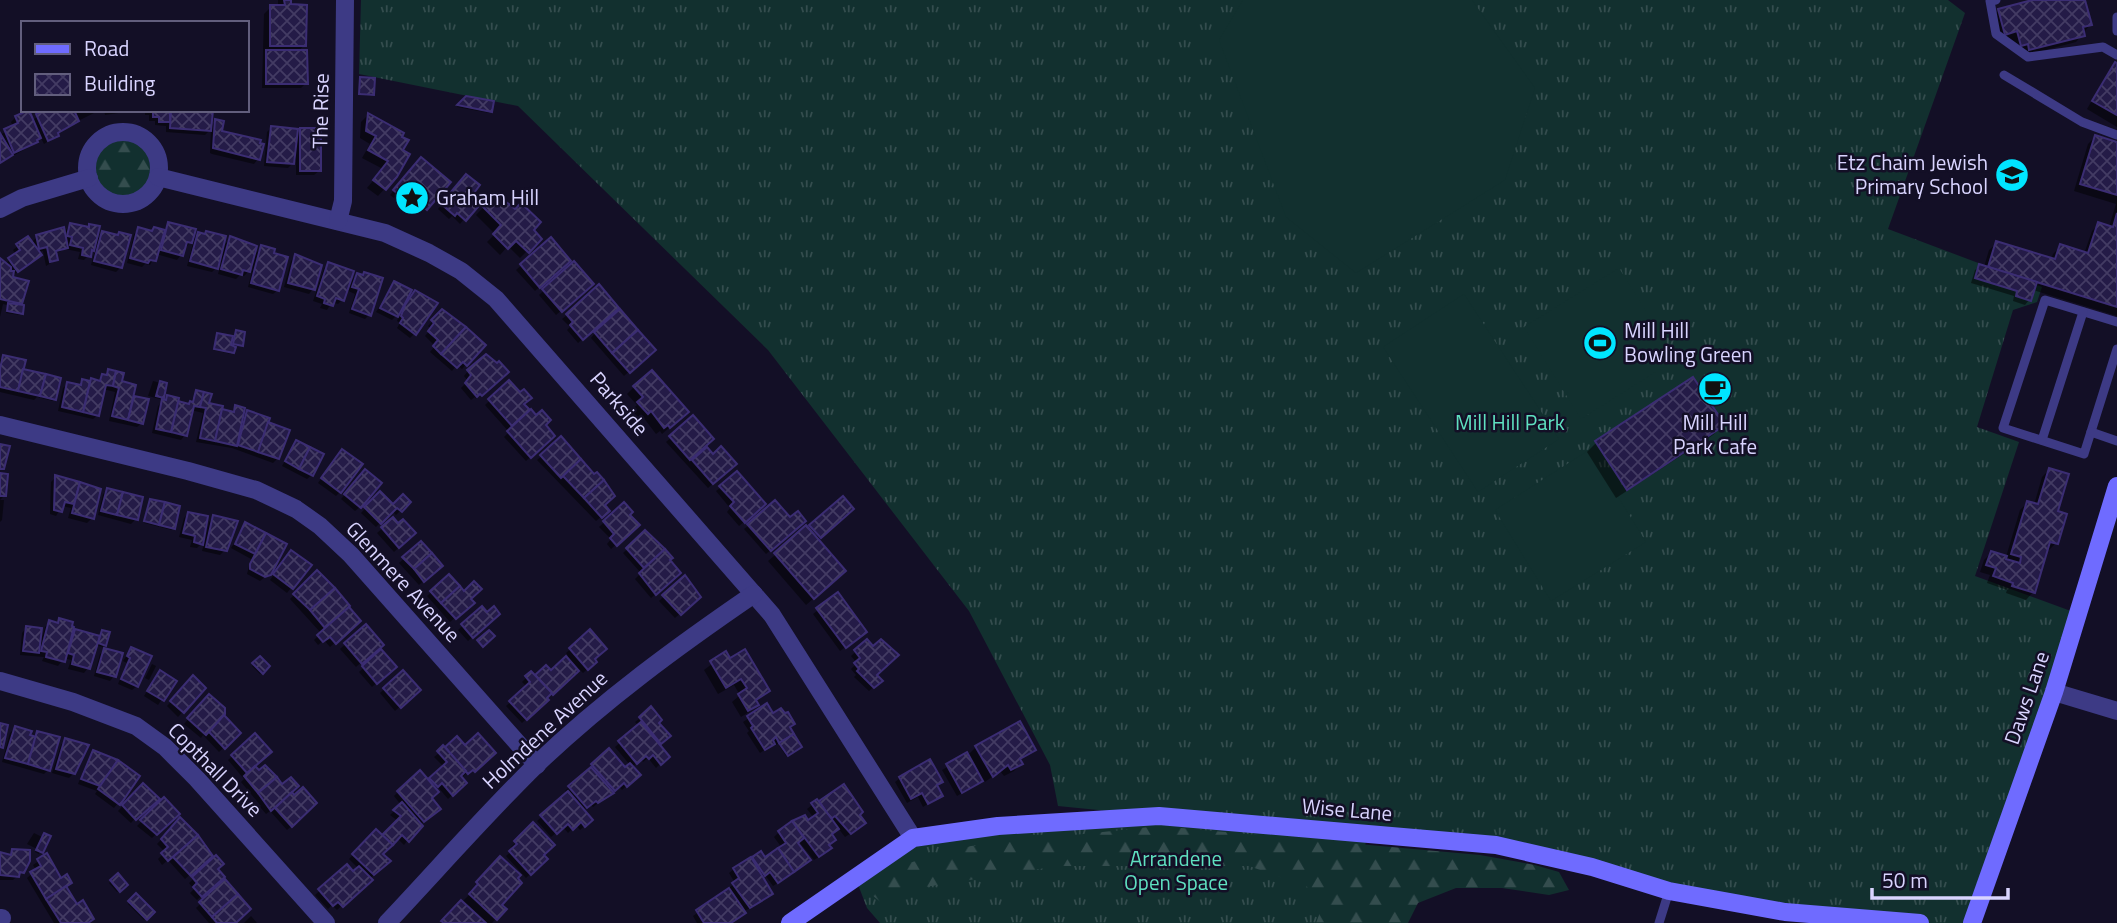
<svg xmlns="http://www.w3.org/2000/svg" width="2117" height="923" viewBox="0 0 2117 923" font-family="'Titillium Web',sans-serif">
	<defs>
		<pattern id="grass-tufts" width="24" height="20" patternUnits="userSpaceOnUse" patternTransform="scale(1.75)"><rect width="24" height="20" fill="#12302f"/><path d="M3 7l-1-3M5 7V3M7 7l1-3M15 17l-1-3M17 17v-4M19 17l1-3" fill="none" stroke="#344d4e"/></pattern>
		<pattern id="forest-firs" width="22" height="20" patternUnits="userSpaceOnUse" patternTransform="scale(1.75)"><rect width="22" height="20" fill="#12302f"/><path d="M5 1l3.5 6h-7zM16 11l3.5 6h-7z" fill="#344d4e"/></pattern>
		<pattern id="building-cross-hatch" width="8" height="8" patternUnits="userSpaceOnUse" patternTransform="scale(1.75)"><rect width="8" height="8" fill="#241b47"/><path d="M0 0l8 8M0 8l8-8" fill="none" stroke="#433b63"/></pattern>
	</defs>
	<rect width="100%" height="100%" fill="#130f26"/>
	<path fill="url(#grass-tufts)" d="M 361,0 L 1948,0 L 1965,13 L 1888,229 L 2042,287 L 2037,302 L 2013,310 L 1977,427 L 2019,442 L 1975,576 L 2079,614 L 1972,923 L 1916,923 L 1783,912 L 1592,867 L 1367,835 L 1352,923 L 880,923 L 867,908 L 854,874 L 915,832 L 1179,818 L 1058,806 L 1050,765 L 969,611 L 768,350 L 518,106 L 359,74 Z"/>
	<g fill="url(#forest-firs)">
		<circle cx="124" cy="169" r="29"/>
		<path d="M 1159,826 L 1480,855 L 1535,865 L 1559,872 L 1569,890 L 1549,895 L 1502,888 L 1456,888 L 1418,903 L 1408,923 L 1316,923 L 1327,894 L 1249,866 L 1058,866 L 919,888 L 889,909 L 866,890 L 894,867 L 971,846 Z"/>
	</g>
	<g fill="#12302f">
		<path d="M 1243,0 L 1472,0 L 1535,88 L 1505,180 L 1356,273 L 1286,217 L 1219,40 Z"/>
		<path d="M 1619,268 L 1676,359 L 1581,419 L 1524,327 Z"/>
		<path d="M 1464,294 L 1559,439 L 1478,492 L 1383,347 Z"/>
		<path d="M 1589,450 L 1646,542 L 1551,601 L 1495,510 Z"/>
	</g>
	<g fill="#0007">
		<path d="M 278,0 L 290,0 L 304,45 L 298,52 L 306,83 L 301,88 L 262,88 L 264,14 L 271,7 L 278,7 Z"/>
		<path d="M 2039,0 L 2074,0 L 2090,25 L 2076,42 L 2022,56 L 2014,52 L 2010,38 L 1998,41 L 1992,18 L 1999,10 Z"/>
		<path d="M 2116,64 L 2117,65 L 2117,127 L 2087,109 L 2109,71 Z"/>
		<path d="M 361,79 L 372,95 L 370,96 L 358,95 Z"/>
		<path d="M 466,98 L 491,111 L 489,113 L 457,107 Z"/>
		<path d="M 45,110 L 100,110 L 76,122 L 44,144 L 40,136 L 31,146 L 0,163 L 0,135 L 13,127 L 11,122 L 16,117 L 32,121 Z"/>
		<path d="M 104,110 L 127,110 L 125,112 L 105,115 Z"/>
		<path d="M 145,110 L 211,110 L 210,127 L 216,121 L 220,132 L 258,159 L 254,164 L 212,154 L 210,153 L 211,129 L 205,135 L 166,132 L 166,126 L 155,125 L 155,121 L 149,121 L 149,115 L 145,115 Z"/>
		<path d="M 368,115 L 401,151 L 396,176 L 378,196 L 367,188 L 383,169 L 362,158 L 370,144 L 360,138 L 361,122 Z"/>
		<path d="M 271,128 L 295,135 L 301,130 L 319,171 L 314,175 L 296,175 L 296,160 L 288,168 L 264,166 L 267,132 Z"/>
		<path d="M 2095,137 L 2117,144 L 2117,316 L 2033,290 L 2029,300 L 2025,305 L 2013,301 L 2014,296 L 1971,283 L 1975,270 L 1980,266 L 1984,267 L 1989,250 L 1997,243 L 2051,260 L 2053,254 L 2061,246 L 2084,254 L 2092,231 L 2099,224 L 2109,227 L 2116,204 L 2074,191 L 2088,144 Z"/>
		<path d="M 417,164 L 448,183 L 421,213 L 398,194 L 394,198 L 390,195 Z"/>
		<path d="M 462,180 L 472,193 L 464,219 L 460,224 L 452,216 L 449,219 L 438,209 Z"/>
		<path d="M 495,195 L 516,211 L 539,239 L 520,258 L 508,246 L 500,255 L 487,242 L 495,234 L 476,215 Z"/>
		<path d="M 169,224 L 191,242 L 198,234 L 222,247 L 231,238 L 253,256 L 262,247 L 278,290 L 273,294 L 248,287 L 253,267 L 244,276 L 240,275 L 236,279 L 218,274 L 221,263 L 212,272 L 187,266 L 194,239 L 186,247 L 184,246 L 181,255 L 177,260 L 156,254 L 150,265 L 145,264 L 142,267 L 127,263 L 134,234 L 139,229 L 151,232 L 154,229 L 164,231 Z"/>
		<path d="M 70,225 L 87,229 L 90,226 L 95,241 L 103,233 L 121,267 L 116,272 L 91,265 L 96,247 L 84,260 L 78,259 L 80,252 L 65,249 L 55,254 L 56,260 L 46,266 L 43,251 L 38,252 L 35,259 L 9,278 L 20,303 L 17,306 L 21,313 L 20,315 L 6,313 L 7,305 L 3,304 L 0,317 L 0,260 L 5,264 L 16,255 L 13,250 L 18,246 L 31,243 L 37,237 L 64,237 L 66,230 Z"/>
		<path d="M 550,240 L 564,265 L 535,291 L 516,270 Z"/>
		<path d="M 295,256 L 313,289 L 309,294 L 284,287 L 291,261 Z"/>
		<path d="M 574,263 L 587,288 L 556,315 L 539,295 Z"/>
		<path d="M 329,264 L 348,284 L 357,275 L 369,315 L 365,319 L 349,313 L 355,294 L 346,290 L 342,300 L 338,304 L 332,302 L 327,310 L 320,308 L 322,304 L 313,301 L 324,268 Z"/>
		<path d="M 394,283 L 401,311 L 392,320 L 376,312 Z"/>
		<path d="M 411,297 L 415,333 L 410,338 L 397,328 L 400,323 L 397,321 L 401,311 Z"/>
		<path d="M 442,311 L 483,346 L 462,369 L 457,365 L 452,371 L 430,352 L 435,346 L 425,336 L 431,329 L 428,326 Z"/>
		<path d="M 612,312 L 578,343 L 567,330 L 570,327 L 562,319 L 567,315 Z"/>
		<path d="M 237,332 L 241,345 L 234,346 L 231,354 L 213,350 L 218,335 L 234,338 Z"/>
		<path d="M 595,333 L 649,354 L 624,376 L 591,338 Z"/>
		<path d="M 4,357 L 21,370 L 54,399 L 53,401 L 37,397 L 34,400 L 0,392 L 0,360 Z"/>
		<path d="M 109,371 L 131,397 L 147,401 L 142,423 L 137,427 L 109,421 L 115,392 L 103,389 L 98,415 L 93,419 L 58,411 L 63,388 L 68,384 L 77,386 L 83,381 L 97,382 Z"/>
		<path d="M 468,371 L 502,377 L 476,399 L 475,397 L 471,400 L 461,388 L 468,381 L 464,376 Z"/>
		<path d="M 153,381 L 165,384 L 160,399 L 148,396 Z"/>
		<path d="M 509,382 L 522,405 L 553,436 L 526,461 L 504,437 L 509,432 L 485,405 Z"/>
		<path d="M 634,387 L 679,419 L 662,434 L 660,431 L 656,434 L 643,417 L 640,420 L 632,410 L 637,405 L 627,394 Z"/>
		<path d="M 197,392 L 207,404 L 220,410 L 231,413 L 236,407 L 241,419 L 248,412 L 278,458 L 273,463 L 232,448 L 196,442 L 203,413 L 191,410 L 185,435 L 181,440 L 152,433 L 158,406 L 163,401 L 168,397 L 176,403 L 188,405 Z"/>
		<path d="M 693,418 L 704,446 L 712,456 L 734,464 L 708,488 L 666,442 Z"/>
		<path d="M 1723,425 L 1713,435 L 1616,498 L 1587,452 L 1596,443 Z"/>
		<path d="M 561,439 L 594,476 L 603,505 L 608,511 L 596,521 L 537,460 Z"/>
		<path d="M 296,442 L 312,475 L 307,479 L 282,466 Z"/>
		<path d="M 338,455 L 340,492 L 336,496 L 318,483 Z"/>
		<path d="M 2049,470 L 2056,512 L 2056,543 L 2049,550 L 2046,550 L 2033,592 L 2026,600 L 2006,593 L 2007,590 L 1987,583 L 1990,575 L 1980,572 L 1984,560 L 1991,553 L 2006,557 L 2020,510 L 2027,503 L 2034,505 L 2042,477 Z"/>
		<path d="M 0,475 L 4,496 L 0,500 L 4,500 L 2,520 L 0,522 Z"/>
		<path d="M 361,476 L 360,507 L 355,511 L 341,499 Z"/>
		<path d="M 56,477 L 99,490 L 92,518 L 87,523 L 68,518 L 71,508 L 62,506 L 56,516 L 50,514 L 51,482 Z"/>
		<path d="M 721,487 L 760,509 L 739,526 L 727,512 L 730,508 L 716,491 Z"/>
		<path d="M 108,490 L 136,519 L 131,524 L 98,515 L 103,494 Z"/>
		<path d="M 380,493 L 393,506 L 409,502 L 396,515 L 392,511 L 376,527 L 361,513 Z"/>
		<path d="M 843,498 L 852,509 L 817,540 L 837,578 L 806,605 L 768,561 Z"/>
		<path d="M 151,500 L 173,528 L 172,530 L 144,523 Z"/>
		<path d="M 624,504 L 628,515 L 637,525 L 611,549 L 607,544 L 611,539 L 599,527 Z"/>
		<path d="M 189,513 L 201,539 L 205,540 L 209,522 L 214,517 L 225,550 L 220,555 L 202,551 L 205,540 L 197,548 L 190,547 L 192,540 L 179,537 L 184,518 Z"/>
		<path d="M 393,519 L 398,525 L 414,533 L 394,552 L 377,533 Z"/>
		<path d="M 790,520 L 800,525 L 766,554 L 744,529 L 749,525 Z"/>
		<path d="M 246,525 L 285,545 L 271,572 L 260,581 L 247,574 L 251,559 L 231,548 Z"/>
		<path d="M 645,533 L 670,558 L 668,560 L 679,573 L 651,598 L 635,579 L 641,573 L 623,553 Z"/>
		<path d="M 421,543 L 440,566 L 419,585 L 399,563 Z"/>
		<path d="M 287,557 L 309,565 L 287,593 L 270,580 Z"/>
		<path d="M 317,572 L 359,621 L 330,647 L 324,640 L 318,645 L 314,640 L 321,633 L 290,599 Z"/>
		<path d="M 449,577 L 472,603 L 450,622 L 427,596 Z"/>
		<path d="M 684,577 L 699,597 L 675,618 L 659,601 Z"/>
		<path d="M 482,608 L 487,614 L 498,614 L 468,641 L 458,630 Z"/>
		<path d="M 818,610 L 860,636 L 840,651 L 813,614 Z"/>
		<path d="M 60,620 L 70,627 L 99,638 L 102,632 L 104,645 L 103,647 L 95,645 L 88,668 L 84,673 L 68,669 L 71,660 L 64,658 L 58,666 L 42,661 L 44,657 L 20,655 L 22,633 L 26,628 L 40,645 L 45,627 L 50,622 L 56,624 Z"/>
		<path d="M 365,626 L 381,645 L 356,667 L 340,649 Z"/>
		<path d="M 589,632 L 595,662 L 583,673 L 579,669 L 545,698 L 546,700 L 522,723 L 506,706 L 527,687 L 522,682 L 531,673 L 535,677 L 546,667 L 551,672 L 568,656 L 566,653 Z"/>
		<path d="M 866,642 L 875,675 L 880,681 L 869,691 L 854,677 L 856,675 L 851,669 L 857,663 L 851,656 Z"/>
		<path d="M 131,649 L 137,686 L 132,690 L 118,684 L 127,663 L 123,661 Z"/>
		<path d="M 104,650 L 114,676 L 110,681 L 94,676 L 100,654 Z"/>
		<path d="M 381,652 L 390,671 L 372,687 L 359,672 Z"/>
		<path d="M 725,654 L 768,691 L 755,702 L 757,705 L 749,712 L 741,717 L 732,702 L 740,695 L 734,685 L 718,694 L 704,670 Z"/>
		<path d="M 260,658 L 268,666 L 260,674 L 252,666 Z"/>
		<path d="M 152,664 L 156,666 L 149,680 L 145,678 Z"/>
		<path d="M 403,672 L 414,694 L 395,711 L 380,693 Z"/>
		<path d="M 156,677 L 174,681 L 158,705 L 144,696 Z"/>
		<path d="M 193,678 L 204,688 L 178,717 L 167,706 Z"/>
		<path d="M 209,696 L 222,715 L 239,733 L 219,752 L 203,735 L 201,738 L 184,724 Z"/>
		<path d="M 767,706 L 773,715 L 793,724 L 788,729 L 798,748 L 786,756 L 778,744 L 774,746 L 773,744 L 760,753 L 747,733 L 749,731 L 743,722 Z"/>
		<path d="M 640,718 L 657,723 L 668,736 L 658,745 L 663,761 L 656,768 L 648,758 L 643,762 L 641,759 L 632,767 L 638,775 L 622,790 L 619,786 L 593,807 L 590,804 L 583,810 L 591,820 L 580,830 L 576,825 L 568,833 L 563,827 L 551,837 L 537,821 L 567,794 L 565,791 L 569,787 L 609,751 L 625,770 L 630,765 L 615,747 L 639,726 L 635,722 Z"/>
		<path d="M 15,728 L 33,738 L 38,733 L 48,770 L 44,774 L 2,762 L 10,733 Z"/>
		<path d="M 255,736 L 253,766 L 290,793 L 303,816 L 287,830 L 270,811 L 266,814 L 260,807 L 261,806 L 241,782 L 244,779 L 228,760 Z"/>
		<path d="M 457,739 L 465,748 L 493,753 L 469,775 L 467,773 L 461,778 L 465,783 L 448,799 L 437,786 L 434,789 L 429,799 L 435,814 L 419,825 L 404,845 L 397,838 L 381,854 L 384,865 L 337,910 L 332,905 L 328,909 L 315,895 L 347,866 L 353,874 L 359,869 L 349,859 L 376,831 L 382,837 L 398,821 L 390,815 L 401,805 L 394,796 L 398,792 L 428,782 L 444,767 L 434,757 Z"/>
		<path d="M 65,740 L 74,773 L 69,778 L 52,773 L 61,745 Z"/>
		<path d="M 976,747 L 1034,749 L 1019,761 L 1021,763 L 1014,771 L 1004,776 L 1000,771 L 985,782 L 983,779 L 976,785 L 957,796 L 942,770 L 967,756 Z"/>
		<path d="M 93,752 L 117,762 L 118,803 L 114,808 L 95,794 L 97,791 L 78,784 L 89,757 Z"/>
		<path d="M 900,778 L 941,782 L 936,786 L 941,795 L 923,807 L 918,797 L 907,803 L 895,782 Z"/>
		<path d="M 143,785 L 158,799 L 143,816 L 145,818 L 177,814 L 152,838 L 137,826 L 142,821 L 137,816 L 131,823 L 118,811 Z"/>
		<path d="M 844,787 L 858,815 L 859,828 L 845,837 L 838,828 L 830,835 L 825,853 L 814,860 L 800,843 L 797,844 L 804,865 L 773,886 L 765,875 L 761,878 L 771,894 L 767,898 L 743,912 L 731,923 L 697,923 L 693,916 L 730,890 L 729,888 L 735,883 L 729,873 L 734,869 L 761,853 L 765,859 L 782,848 L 774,837 L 779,832 L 796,820 L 808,822 L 814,818 L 807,809 L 817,801 L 819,804 Z"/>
		<path d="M 180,820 L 211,856 L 185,879 L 168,860 L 162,865 L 158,859 L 165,852 L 157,844 Z"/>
		<path d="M 533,824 L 542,855 L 546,859 L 526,878 L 506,856 L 513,850 L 511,847 Z"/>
		<path d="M 34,833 L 42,837 L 44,835 L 39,854 L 35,852 L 37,849 L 27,844 Z"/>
		<path d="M 13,851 L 22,872 L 13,880 L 0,880 L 0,854 L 6,858 Z"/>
		<path d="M 46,856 L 77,906 L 92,919 L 88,923 L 54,923 L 27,878 L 36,870 L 33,865 Z"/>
		<path d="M 216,858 L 216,869 L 222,877 L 197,900 L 190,893 L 194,889 L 189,883 Z"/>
		<path d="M 500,858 L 500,905 L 505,909 L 492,923 L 441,923 L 472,892 L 470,891 Z"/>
		<path d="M 118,875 L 126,885 L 117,892 L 109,883 Z"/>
		<path d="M 224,882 L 234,923 L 209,923 L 196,908 Z"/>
		<path d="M 136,896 L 153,912 L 144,920 L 128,904 Z"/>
		<path d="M 251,916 L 257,923 L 244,923 Z"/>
	</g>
	<g fill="url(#building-cross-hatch)" stroke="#3b2d73" stroke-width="2">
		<path d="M 284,0 L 291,0 L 291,4 L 307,5 L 306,46 L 270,46 L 270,5 L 285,5 Z"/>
		<path d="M 2032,0 L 2085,0 L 2092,25 L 2083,27 L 2085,36 L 2029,50 L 2028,44 L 2021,46 L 2017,31 L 2005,35 L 1998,9 Z"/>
		<path d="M 266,50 L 307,50 L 308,84 L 266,84 Z"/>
		<path d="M 2115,62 L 2117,63 L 2117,115 L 2092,101 Z"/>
		<path d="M 360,77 L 375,78 L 374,95 L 359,94 Z"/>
		<path d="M 466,96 L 494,101 L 492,112 L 457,105 Z"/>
		<path d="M 29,110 L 41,138 L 37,140 L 38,142 L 14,153 L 4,129 L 18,123 L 15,116 Z"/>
		<path d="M 45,110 L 74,110 L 79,121 L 58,133 L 59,136 L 48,141 L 36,114 Z"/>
		<path d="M 149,110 L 170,110 L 170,122 L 159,122 L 159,117 L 153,117 L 153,111 Z"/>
		<path d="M 171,110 L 213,110 L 211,131 L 170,128 Z"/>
		<path d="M 368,113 L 404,133 L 402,137 L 409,140 L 403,150 L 410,154 L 397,177 L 386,190 L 373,180 L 388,161 L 368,150 L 376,136 L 366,131 Z"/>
		<path d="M 215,119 L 224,121 L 222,131 L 261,140 L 260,143 L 264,144 L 260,160 L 213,148 Z"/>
		<path d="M 271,126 L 298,129 L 294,164 L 267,162 Z"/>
		<rect x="300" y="128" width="21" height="43"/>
		<path d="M 0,133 L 13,155 L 0,163 Z"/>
		<path d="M 2095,135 L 2117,142 L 2117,195 L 2080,184 Z"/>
		<path d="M 421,157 L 451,182 L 427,210 L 404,190 L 399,195 L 393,190 Z"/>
		<path d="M 466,174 L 480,185 L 474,193 L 483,201 L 466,221 L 457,213 L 455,216 L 441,204 Z"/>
		<path d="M 495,193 L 515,209 L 521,203 L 541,222 L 534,230 L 542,239 L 529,253 L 516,241 L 508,249 L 493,234 L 501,225 L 482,206 Z"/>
		<path d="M 2117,213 L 2117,307 L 1988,267 L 1996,241 L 2055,259 L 2060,244 L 2088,253 L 2098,222 L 2113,227 Z"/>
		<path d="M 168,222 L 196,229 L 192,243 L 187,242 L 183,256 L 161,250 Z"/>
		<path d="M 70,223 L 89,227 L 89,224 L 100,226 L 94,251 L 92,250 L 91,257 L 82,255 L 83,248 L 70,245 L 72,237 L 67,236 Z"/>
		<path d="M 64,227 L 68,248 L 56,251 L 58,260 L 50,262 L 47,247 L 39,249 L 36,235 Z"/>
		<path d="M 138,227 L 152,231 L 154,227 L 165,230 L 156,261 L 150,260 L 148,263 L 130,258 Z"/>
		<path d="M 102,231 L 118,235 L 119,232 L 131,235 L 122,268 L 94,261 Z"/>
		<path d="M 206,231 L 226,236 L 218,269 L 190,261 L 198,232 L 205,234 Z"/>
		<path d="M 28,236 L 42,255 L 18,272 L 8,258 L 20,250 L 16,244 Z"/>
		<path d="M 230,236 L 257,246 L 250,272 L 243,270 L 242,275 L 221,269 Z"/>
		<path d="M 551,237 L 571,261 L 540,288 L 520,264 Z"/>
		<path d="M 261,245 L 275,249 L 274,253 L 288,257 L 279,291 L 251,283 Z"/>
		<path d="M 295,254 L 322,265 L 315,290 L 288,283 Z"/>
		<path d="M 0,258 L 11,267 L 11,271 L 14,271 L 13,277 L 29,281 L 22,304 L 0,299 Z"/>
		<path d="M 574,261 L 594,284 L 562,312 L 542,289 Z"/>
		<path d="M 328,262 L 354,271 L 344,301 L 336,298 L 333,306 L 324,303 L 325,299 L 317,296 Z"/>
		<path d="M 1979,264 L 2037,282 L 2031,301 L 2016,296 L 2017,291 L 1975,278 Z"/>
		<path d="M 364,272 L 383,278 L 371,316 L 352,309 L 359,289 L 352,287 L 357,273 L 363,275 Z"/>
		<path d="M 394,281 L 412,290 L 398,317 L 380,308 Z"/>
		<path d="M 599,284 L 619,308 L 583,340 L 570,325 L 573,322 L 566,314 Z"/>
		<path d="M 415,290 L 438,303 L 416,335 L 400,323 L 403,318 L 401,316 L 405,305 Z"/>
		<path d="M 8,303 L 24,305 L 23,314 L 7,311 Z"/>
		<path d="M 442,309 L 466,327 L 441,354 L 433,346 L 438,340 L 428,331 L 434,323 L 431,320 Z"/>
		<path d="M 620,309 L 638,330 L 612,353 L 594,332 Z"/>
		<path d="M 466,327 L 486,345 L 467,366 L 463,362 L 457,368 L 441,354 Z"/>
		<path d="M 236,330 L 245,332 L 243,346 L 233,344 Z"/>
		<path d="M 638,330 L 656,350 L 630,373 L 612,353 Z"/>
		<path d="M 217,333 L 233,336 L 231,345 L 236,347 L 234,353 L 214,349 Z"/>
		<path d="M 486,354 L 497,363 L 499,361 L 509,372 L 482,396 L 480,394 L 477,397 L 465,383 L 471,375 L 467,370 Z"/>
		<path d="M 3,355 L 26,360 L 18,391 L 0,387 L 0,369 Z"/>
		<path d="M 23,369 L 46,374 L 40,396 L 18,391 Z"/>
		<path d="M 108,369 L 116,371 L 113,386 L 106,385 L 99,416 L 83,412 L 91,378 L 100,381 L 102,374 L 107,375 Z"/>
		<path d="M 652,370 L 689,412 L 670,428 L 668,425 L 664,428 L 651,411 L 648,414 L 637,402 L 643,397 L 633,386 Z"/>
		<path d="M 116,371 L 124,373 L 122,381 L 136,385 L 128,420 L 112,416 L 119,388 L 113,386 Z"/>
		<path d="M 46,374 L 61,378 L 56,400 L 40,396 Z"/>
		<path d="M 1693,377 L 1725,425 L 1627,490 L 1595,441 Z"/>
		<path d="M 82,379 L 90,381 L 83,412 L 62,407 L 67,382 L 81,385 Z"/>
		<path d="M 509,380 L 520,392 L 524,389 L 532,398 L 524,404 L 530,410 L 512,426 L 488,399 Z"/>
		<path d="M 160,381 L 167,383 L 164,398 L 156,396 Z"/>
		<path d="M 196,390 L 204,392 L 200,407 L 194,406 L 187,436 L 171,432 L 178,401 L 189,404 L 190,401 L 193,402 Z"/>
		<path d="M 204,392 L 212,394 L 209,403 L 223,406 L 215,441 L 200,438 L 206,408 L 200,407 Z"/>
		<path d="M 167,395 L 179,398 L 171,432 L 156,429 L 162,399 L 166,400 Z"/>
		<path d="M 134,396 L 149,399 L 143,424 L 128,420 Z"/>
		<path d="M 235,405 L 245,408 L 237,446 L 215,441 L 222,409 L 234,412 Z"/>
		<path d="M 531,409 L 536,415 L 542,410 L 551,420 L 546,425 L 555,436 L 531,458 L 507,431 Z"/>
		<path d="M 247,410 L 270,418 L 258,452 L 238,445 Z"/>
		<path d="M 693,415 L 714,439 L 690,460 L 669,436 Z"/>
		<path d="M 268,422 L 290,430 L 279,459 L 258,452 Z"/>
		<path d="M 561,436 L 581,459 L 561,478 L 540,455 Z"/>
		<path d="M 296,440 L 310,447 L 299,469 L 285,461 Z"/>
		<path d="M 0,444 L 10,446 L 4,469 L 0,469 Z"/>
		<path d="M 721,446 L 737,464 L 713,484 L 692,460 L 707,447 L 713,454 Z"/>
		<path d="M 310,447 L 324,454 L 313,476 L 299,469 Z"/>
		<path d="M 342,449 L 363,464 L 341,493 L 321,478 Z"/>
		<path d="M 581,459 L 594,474 L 597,472 L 604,480 L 584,498 L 563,476 Z"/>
		<path d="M 2049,468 L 2069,474 L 2058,511 L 2067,514 L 2058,544 L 2050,542 L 2035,593 L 2012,586 L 2013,583 L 1993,576 L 1996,568 L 1986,565 L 1991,551 L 2007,556 L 2006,559 L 2020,563 L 2021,557 L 2011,554 L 2027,501 L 2038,504 Z"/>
		<path d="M 365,469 L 382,483 L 361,508 L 344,494 Z"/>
		<path d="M 737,471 L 766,504 L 745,523 L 730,506 L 734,502 L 719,486 Z"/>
		<path d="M 0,473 L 8,474 L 6,496 L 0,496 Z"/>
		<path d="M 55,475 L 80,482 L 74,504 L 65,502 L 62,512 L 54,510 Z"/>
		<path d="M 604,480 L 615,496 L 605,505 L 610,511 L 602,518 L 584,498 Z"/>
		<path d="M 80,482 L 101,489 L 94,519 L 72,513 Z"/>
		<path d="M 107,488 L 123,492 L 117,515 L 101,511 Z"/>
		<path d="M 380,491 L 393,504 L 403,494 L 411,502 L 402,512 L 397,508 L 381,524 L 364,507 Z"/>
		<path d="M 123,492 L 143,497 L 138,520 L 117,515 Z"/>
		<path d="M 843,496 L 854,509 L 821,538 L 809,525 Z"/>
		<path d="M 150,499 L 165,502 L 159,525 L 144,521 Z"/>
		<path d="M 775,500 L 790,517 L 798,511 L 806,521 L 771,551 L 747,524 Z"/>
		<path d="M 165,502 L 180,506 L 175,529 L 159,525 Z"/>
		<path d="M 624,502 L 633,512 L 630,515 L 640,525 L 617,546 L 610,538 L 614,534 L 603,521 Z"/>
		<path d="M 188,512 L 208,516 L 203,545 L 194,542 L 195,536 L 183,533 Z"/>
		<path d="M 213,515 L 238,521 L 227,551 L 206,547 Z"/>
		<path d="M 393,517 L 398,523 L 403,519 L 416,533 L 399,548 L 381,527 Z"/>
		<path d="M 245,522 L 266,533 L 255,554 L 235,544 Z"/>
		<path d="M 806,525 L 846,571 L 814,599 L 774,553 Z"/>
		<path d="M 645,530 L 665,549 L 644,568 L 626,548 Z"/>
		<path d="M 266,533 L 287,544 L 271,575 L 265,577 L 250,569 L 250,564 Z"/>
		<path d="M 421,541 L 432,553 L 414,569 L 402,557 Z"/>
		<path d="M 665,549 L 673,558 L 670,560 L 681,573 L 656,595 L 639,573 Z"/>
		<path d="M 291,550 L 312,565 L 293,589 L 273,574 Z"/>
		<path d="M 432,553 L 443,566 L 424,582 L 414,569 Z"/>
		<path d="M 317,570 L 335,588 L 310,610 L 293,594 Z"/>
		<path d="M 449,574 L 460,586 L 441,603 L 430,591 Z"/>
		<path d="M 685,575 L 701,597 L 681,615 L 662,595 Z"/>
		<path d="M 474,581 L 482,589 L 471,599 L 475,603 L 456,619 L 441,603 L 460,586 L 464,591 Z"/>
		<path d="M 335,588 L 350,606 L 325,628 L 310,610 Z"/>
		<path d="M 838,592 L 867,632 L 846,648 L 816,608 Z"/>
		<path d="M 482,606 L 487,612 L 494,606 L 500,614 L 473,638 L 461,624 Z"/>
		<path d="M 349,607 L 361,621 L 336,644 L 330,637 L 323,642 L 317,635 Z"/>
		<path d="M 59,618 L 73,622 L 72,626 L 74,627 L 65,662 L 46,657 L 47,652 L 41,651 L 49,620 L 58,623 Z"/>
		<path d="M 366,624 L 384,645 L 362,664 L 344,643 Z"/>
		<path d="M 26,626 L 42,628 L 39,653 L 23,651 Z"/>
		<path d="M 75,629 L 100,636 L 90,669 L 72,664 L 74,655 L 68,653 Z"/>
		<path d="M 590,629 L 607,649 L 595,659 L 597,662 L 588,670 L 569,648 Z"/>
		<path d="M 102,630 L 110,632 L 106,646 L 98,643 Z"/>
		<path d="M 489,630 L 495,636 L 483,647 L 477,640 Z"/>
		<path d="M 867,639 L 873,646 L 881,639 L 899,655 L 877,675 L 883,681 L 874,688 L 857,671 L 859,669 L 854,663 L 860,658 L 854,650 Z"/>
		<path d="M 131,647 L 152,656 L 138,687 L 121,679 L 130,658 L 127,656 Z"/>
		<path d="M 104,648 L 123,653 L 116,677 L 97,672 Z"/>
		<path d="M 381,649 L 397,667 L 377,684 L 362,666 Z"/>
		<path d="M 745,649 L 770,691 L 756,700 L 759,705 L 748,711 L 738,694 L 747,688 L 741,679 L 726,688 L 710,661 L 726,651 L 730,658 Z"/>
		<path d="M 260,656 L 270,666 L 263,674 L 252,663 Z"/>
		<path d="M 566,656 L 579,671 L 553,695 L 535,675 L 546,665 L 551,670 Z"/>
		<path d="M 160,670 L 177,681 L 164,701 L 147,691 Z"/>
		<path d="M 403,670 L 421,690 L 401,708 L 383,688 Z"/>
		<path d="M 531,671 L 552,693 L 547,698 L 549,700 L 527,720 L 509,701 L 530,682 L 525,676 Z"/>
		<path d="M 193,675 L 206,688 L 184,713 L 170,701 Z"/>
		<path d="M 209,694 L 225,708 L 225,714 L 206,735 L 187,718 Z"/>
		<path d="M 767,703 L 773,713 L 781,708 L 785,713 L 788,712 L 795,724 L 790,727 L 794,734 L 779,743 L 776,737 L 773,740 L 775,744 L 765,750 L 751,728 L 753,726 L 747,716 Z"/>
		<path d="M 651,706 L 662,720 L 659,723 L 671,736 L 661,744 L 639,717 Z"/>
		<path d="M 224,715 L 241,733 L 225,749 L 209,732 Z"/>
		<path d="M 1020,721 L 1036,750 L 1020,759 L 1023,764 L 1011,770 L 1008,765 L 993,777 L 975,746 Z"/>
		<path d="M 641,722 L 670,757 L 661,765 L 653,755 L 649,759 L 646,756 L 637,764 L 618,741 Z"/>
		<path d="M 0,723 L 8,725 L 3,748 L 0,747 Z"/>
		<path d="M 15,726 L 32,731 L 30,735 L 36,737 L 28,764 L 5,758 Z"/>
		<path d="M 37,731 L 60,737 L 50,771 L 28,764 Z"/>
		<path d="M 255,733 L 272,752 L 247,773 L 231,755 Z"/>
		<path d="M 478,733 L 496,753 L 475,772 L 473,770 L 468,774 L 445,747 L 457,736 L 465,745 Z"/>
		<path d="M 794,734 L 802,747 L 788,756 L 779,743 Z"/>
		<path d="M 65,738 L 89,745 L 75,774 L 56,769 Z"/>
		<path d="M 443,745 L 466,771 L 461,776 L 467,783 L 453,796 L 442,783 L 438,787 L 429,778 L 447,762 L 437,751 Z"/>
		<path d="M 609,748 L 625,767 L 630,763 L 641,775 L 627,787 L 624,783 L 615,791 L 591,764 Z"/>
		<path d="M 93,750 L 118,760 L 100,786 L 81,779 Z"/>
		<path d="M 967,752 L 983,781 L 962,793 L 946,764 Z"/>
		<path d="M 930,759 L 943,782 L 937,785 L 943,796 L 928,804 L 922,793 L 911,799 L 899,777 Z"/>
		<path d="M 118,760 L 140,776 L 120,805 L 98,789 Z"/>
		<path d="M 265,765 L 277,777 L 258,793 L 244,776 L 255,766 L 259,770 Z"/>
		<path d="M 591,767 L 614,793 L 598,803 L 596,801 L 587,808 L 568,786 Z"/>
		<path d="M 420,770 L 439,792 L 432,798 L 441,809 L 424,822 L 397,791 Z"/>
		<path d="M 277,777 L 282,784 L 291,777 L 299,786 L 271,811 L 258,793 Z"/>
		<path d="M 143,783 L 160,799 L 136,820 L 122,805 Z"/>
		<path d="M 844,784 L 863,812 L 860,815 L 866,823 L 851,834 L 835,816 L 831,819 L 819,801 Z"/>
		<path d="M 303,787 L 317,803 L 292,827 L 275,808 L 292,792 L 294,795 Z"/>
		<path d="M 568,791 L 593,820 L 585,827 L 581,822 L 573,830 L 568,824 L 557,834 L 540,815 Z"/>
		<path d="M 164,797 L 180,814 L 157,835 L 140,820 Z"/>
		<path d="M 817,799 L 839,829 L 832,834 L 836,840 L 829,845 L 832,848 L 819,857 L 792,821 L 805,815 L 808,820 L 818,813 L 811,803 Z"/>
		<path d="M 402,802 L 423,826 L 409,842 L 402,835 L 393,845 L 382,835 L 401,816 L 393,810 Z"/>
		<path d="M 180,817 L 198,835 L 168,861 L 161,853 L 168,847 L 161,839 Z"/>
		<path d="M 792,821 L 804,838 L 798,843 L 811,860 L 794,872 L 778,848 L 786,843 L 778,831 Z"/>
		<path d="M 533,822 L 555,845 L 544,855 L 548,859 L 531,875 L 509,851 L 517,844 L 514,841 Z"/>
		<path d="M 376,829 L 393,845 L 383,854 L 391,861 L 374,875 L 352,854 Z"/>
		<path d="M 44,833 L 51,836 L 43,853 L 36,850 Z"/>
		<path d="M 198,835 L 213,856 L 191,876 L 173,857 Z"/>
		<path d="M 778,848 L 794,872 L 778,883 L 770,872 L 765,876 L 752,857 L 761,851 L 765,857 Z"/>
		<path d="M 12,849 L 30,850 L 30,861 L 24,873 L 20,872 L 19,877 L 0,875 L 0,852 L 11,855 Z"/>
		<path d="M 47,853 L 61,878 L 67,874 L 72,883 L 46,899 L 30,872 L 41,866 L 37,859 Z"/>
		<path d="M 216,855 L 224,864 L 218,869 L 225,877 L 202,897 L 193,887 L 197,883 L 192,877 Z"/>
		<path d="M 500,856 L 521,875 L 518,878 L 522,883 L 502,905 L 507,909 L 497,920 L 469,894 L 478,884 L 476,882 Z"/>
		<path d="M 751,857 L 773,894 L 750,908 L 732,883 L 739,878 L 733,868 Z"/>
		<path d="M 347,864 L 353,871 L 359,866 L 373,880 L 343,907 L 338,902 L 333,906 L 318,889 Z"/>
		<path d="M 118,873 L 128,885 L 120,892 L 110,880 Z"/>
		<path d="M 225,879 L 238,894 L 212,917 L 199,902 Z"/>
		<path d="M 66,886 L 77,904 L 83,900 L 94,919 L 88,923 L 61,923 L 46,899 Z"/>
		<path d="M 729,888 L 746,913 L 731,923 L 704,923 L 696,910 Z"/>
		<path d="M 136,893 L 155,912 L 147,920 L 128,901 Z"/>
		<path d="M 238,894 L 251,909 L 236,923 L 217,923 L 212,917 Z"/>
		<path d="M 461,900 L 486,923 L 444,923 L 441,921 Z"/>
	</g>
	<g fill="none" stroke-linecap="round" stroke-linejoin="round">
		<g stroke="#3d3a85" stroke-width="9">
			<path d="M 1996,0 L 1990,1 L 1996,34 L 2028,57 L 2103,47 L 2117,55"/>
			<path d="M 2117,17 L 2117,31"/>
			<path d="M 2004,75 L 2082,122 L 2117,135"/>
			<path d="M 2117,322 L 2045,300 L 2003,428 L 2084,454 L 2117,349"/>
			<path d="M 2091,432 L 2117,441"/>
			<path d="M 2042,440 L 2083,312"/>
			<path d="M 1659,923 L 1669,891"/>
		</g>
		<g stroke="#3d3a85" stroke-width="18">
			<circle cx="123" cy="168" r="36"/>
			<path d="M 158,177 L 385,233 L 429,253 L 461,271 L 496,299 L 772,615 L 913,838"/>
			<path d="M 0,209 L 22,198 L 89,178"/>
			<path d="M 338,221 L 343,201 L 345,0"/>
			<path d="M 0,425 L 188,471 L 256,490 L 296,509 L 320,526 L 351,555 L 537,765"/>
			<path d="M 0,681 L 73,702 L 136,726 L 165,747 L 197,779 L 326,923"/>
			<path d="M 2054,692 L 2117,711"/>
			<path d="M 0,918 L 2,918"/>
			<path d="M 387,923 C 437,870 485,815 537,764 C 604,700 678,646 754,594"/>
		</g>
		<g stroke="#6f6bff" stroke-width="18">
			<path d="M 790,923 L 913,838 L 998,826 L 1159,816 L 1496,845 L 1592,867 L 1669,891 L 1785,912 L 1920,923"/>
			<path d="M 1972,923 L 2054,692 L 2117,486"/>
		</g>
	</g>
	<defs>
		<g id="school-disc" transform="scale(1.75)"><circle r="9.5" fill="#00e5ff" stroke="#130f26"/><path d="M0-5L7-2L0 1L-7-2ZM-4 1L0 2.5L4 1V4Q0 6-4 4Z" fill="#111"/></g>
		<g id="sight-disc" transform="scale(1.75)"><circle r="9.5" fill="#00e5ff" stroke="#130f26"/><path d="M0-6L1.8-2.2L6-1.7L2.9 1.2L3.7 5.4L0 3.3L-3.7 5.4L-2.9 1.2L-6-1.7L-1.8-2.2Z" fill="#111"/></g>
		<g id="stadium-disc" transform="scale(1.75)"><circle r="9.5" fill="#00e5ff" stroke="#130f26"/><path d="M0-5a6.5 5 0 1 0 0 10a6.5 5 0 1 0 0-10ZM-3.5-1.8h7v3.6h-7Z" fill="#111"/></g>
		<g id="cafe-disc" transform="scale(1.75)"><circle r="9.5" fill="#00e5ff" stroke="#130f26"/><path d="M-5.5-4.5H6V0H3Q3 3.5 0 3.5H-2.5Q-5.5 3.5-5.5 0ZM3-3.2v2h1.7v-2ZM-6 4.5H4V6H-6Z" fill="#111"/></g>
	</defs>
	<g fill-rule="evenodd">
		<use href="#school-disc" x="2012" y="175"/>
		<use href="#sight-disc" x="412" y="198"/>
		<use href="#stadium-disc" x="1600" y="343"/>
		<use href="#cafe-disc" x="1715" y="389"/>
	</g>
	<g text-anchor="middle" stroke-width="5" stroke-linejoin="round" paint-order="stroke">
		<g font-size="21" fill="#d9d4ff" stroke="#130f26">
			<text transform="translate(321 111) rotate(-89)" y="7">The Rise</text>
			<text transform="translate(619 404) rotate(49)" y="7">Parkside</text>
			<text transform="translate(403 582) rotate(47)" y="7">Glenmere Avenue</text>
			<text transform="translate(2027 698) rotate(-71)" y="7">Daws Lane</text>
			<text transform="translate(545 730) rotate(-43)" y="7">Holmdene Avenue</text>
			<text transform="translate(215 770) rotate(45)" y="7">Copthall Drive</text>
			<text transform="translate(1347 810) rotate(5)" y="7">Wise Lane</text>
		</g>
		<g font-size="21" fill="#d9d4ff" stroke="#130f26" text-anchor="start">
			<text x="1988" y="170" text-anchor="end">Etz Chaim Jewish<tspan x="1988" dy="24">Primary School</tspan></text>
			<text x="436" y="205">Graham Hill</text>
			<text x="1624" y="338">Mill Hill<tspan x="1624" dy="24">Bowling Green</tspan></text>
			<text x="1715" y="430" text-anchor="middle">Mill Hill<tspan x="1715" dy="24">Park Cafe</tspan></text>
		</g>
		<g font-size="21" fill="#5fe0c0" stroke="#130f26">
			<text x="1510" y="430">Mill Hill Park</text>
			<text x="1176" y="866">Arrandene<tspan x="1176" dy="24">Open Space</tspan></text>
		</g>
	</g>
	<rect x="21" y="21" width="228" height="91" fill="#130f26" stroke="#625e7d" stroke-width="2"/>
	<rect x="35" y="44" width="35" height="10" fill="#6f6bff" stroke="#625e7d" stroke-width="2"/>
	<text x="84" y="56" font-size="21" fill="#d9d4ff">Road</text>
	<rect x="35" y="74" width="35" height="21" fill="url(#building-cross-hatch)" stroke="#625e7d" stroke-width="2"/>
	<text x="84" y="91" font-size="21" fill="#d9d4ff">Building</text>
	<path d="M1872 888v10h136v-10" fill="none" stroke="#d9d4ff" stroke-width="3.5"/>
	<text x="1882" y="888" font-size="21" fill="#d9d4ff" stroke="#130f26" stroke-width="5" paint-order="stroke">50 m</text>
</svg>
